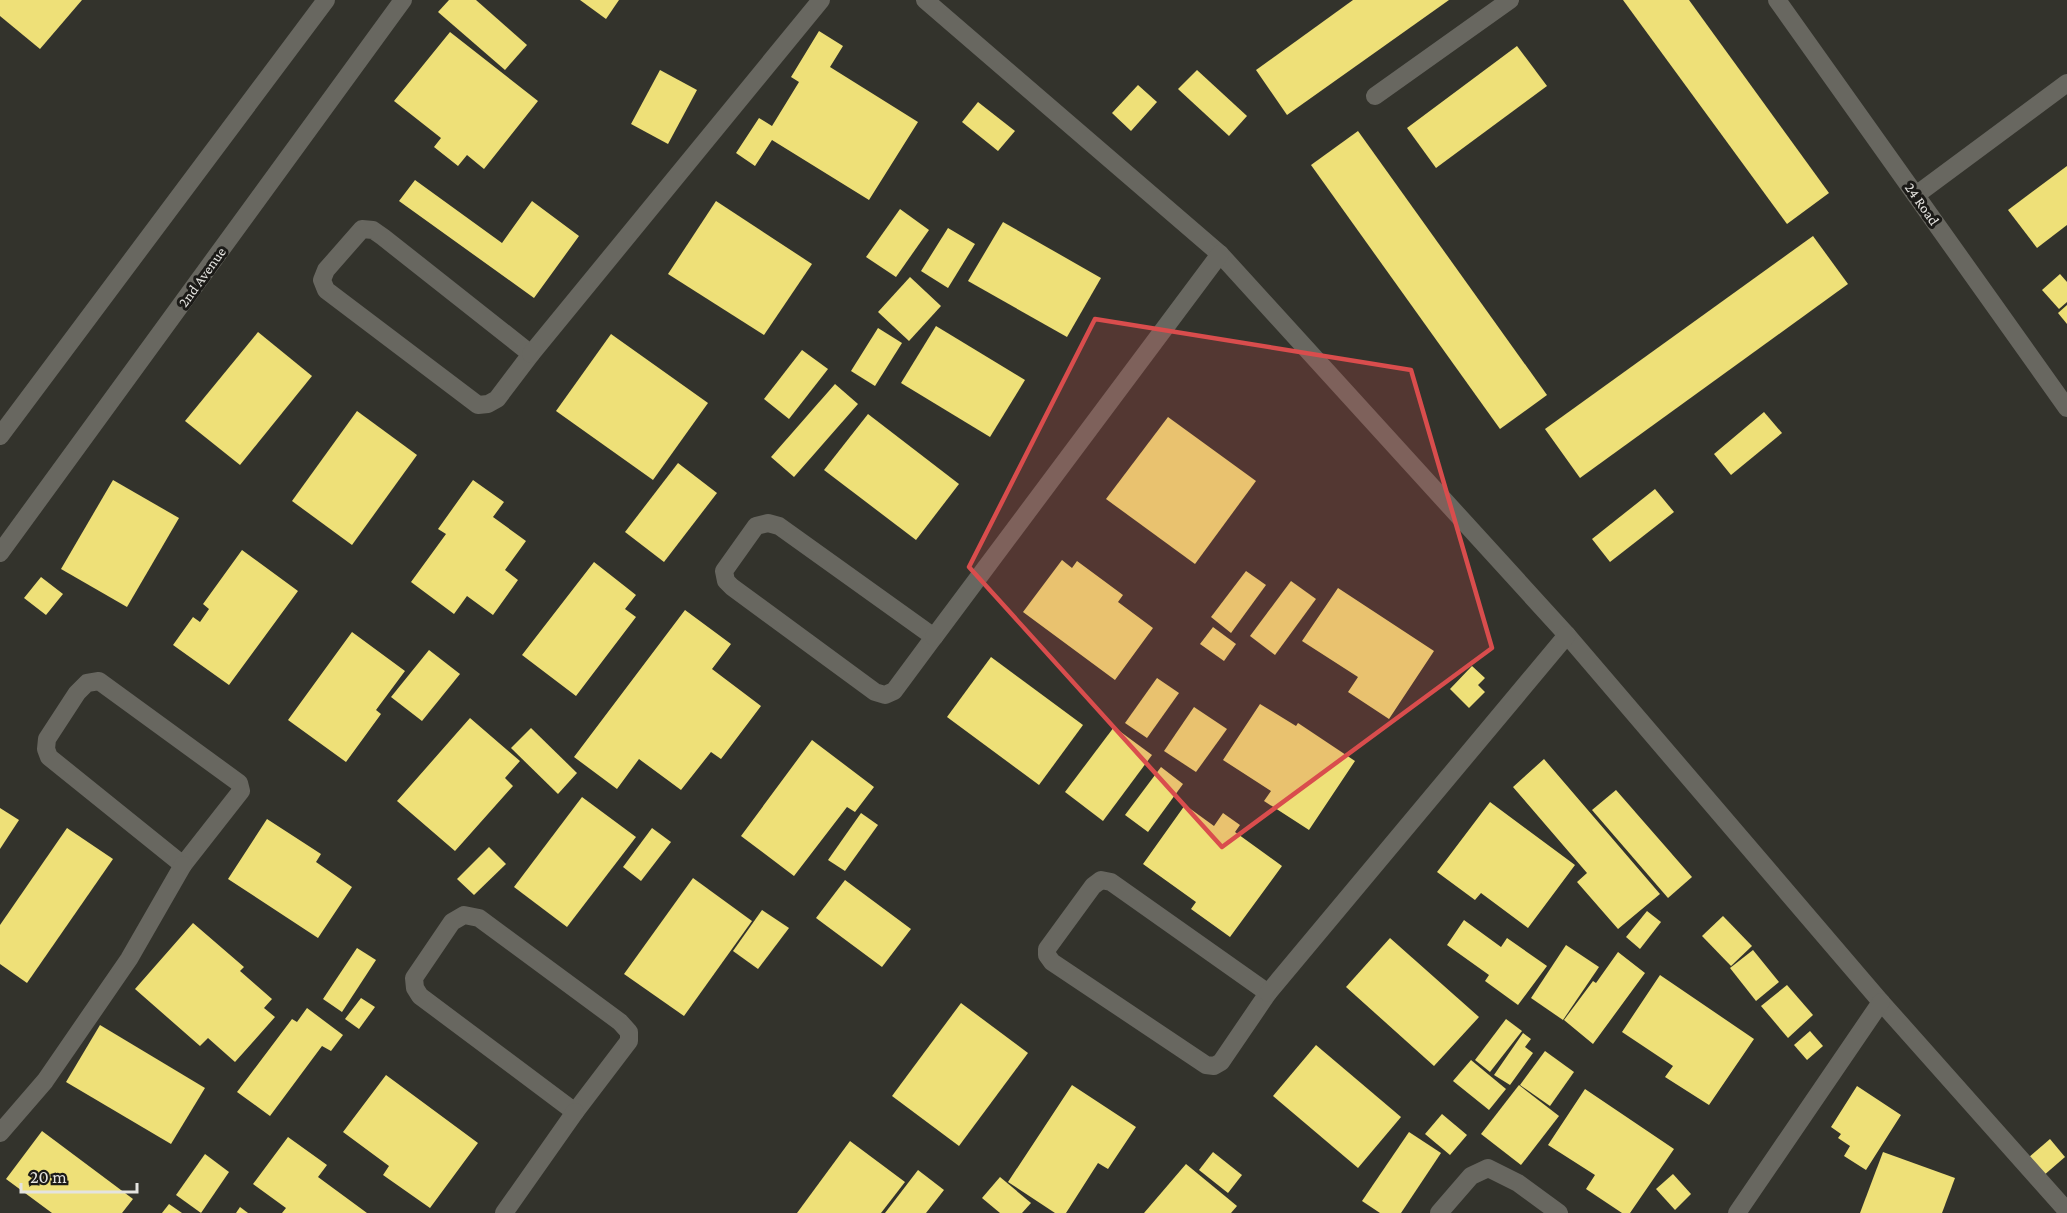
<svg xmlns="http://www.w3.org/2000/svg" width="2067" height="1213" viewBox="0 0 2067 1213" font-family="'Crimson Pro',serif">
	<rect width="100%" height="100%" fill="#33332c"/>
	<g fill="#eee078">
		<path d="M 0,0 L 82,0 L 40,49 L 0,16 Z"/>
		<path d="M 449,0 L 476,0 L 527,45 L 505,70 L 438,12 Z"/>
		<path d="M 580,0 L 619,0 L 606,19 Z"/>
		<path d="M 1353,0 L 1449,0 L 1287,115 L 1256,70 Z"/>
		<path d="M 1623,0 L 1689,0 L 1829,193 L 1787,224 Z"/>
		<path d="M 819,31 L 843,46 L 830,67 L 918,122 L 869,200 L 772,140 L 755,166 L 736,153 L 759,118 L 772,126 L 799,82 L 791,77 Z"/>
		<path d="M 450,32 L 538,101 L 484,169 L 467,155 L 458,166 L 434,147 L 441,138 L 394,101 Z"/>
		<path d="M 1517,46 L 1547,86 L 1436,168 L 1407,128 Z"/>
		<path d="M 660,70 L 697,90 L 668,144 L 631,124 Z"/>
		<path d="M 1197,70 L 1247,116 L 1229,136 L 1178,89 Z"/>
		<path d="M 1138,85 L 1157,102 L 1131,131 L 1112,113 Z"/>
		<path d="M 978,102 L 1015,131 L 998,151 L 962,122 Z"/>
		<path d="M 1358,131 L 1547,395 L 1500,429 L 1311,165 Z"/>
		<path d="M 2067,166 L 2067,225 L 2037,248 L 2008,210 Z"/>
		<path d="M 415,180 L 502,243 L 532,201 L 579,236 L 534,298 L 399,201 Z"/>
		<path d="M 716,201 L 812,264 L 764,335 L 668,274 Z"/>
		<path d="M 900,209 L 929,230 L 896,277 L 866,257 Z"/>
		<path d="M 1003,222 L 1101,278 L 1067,337 L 968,281 Z"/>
		<path d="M 948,228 L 975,244 L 948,288 L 921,271 Z"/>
		<path d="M 1813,236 L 1848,284 L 1580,478 L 1545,429 Z"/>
		<path d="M 2060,274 L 2067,282 L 2067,302 L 2059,309 L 2042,290 Z"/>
		<path d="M 910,277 L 941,306 L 909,341 L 878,312 Z"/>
		<path d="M 2067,305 L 2067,324 L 2058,313 Z"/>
		<path d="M 936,326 L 1025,380 L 990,437 L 901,383 Z"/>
		<path d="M 878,328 L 902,343 L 875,386 L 851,371 Z"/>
		<path d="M 258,332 L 312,376 L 240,465 L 185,421 Z"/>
		<path d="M 611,334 L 708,403 L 653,480 L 556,411 Z"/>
		<path d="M 802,350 L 828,369 L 789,419 L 764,399 Z"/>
		<path d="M 835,384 L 858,404 L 794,477 L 771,457 Z"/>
		<path d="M 357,411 L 417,455 L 352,545 L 292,501 Z"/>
		<path d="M 1764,412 L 1782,433 L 1731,475 L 1714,454 Z"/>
		<path d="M 868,414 L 959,484 L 916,540 L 824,470 Z"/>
		<path d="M 1168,417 L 1256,481 L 1195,564 L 1106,499 Z"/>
		<path d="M 678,463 L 717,493 L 664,562 L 625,532 Z"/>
		<path d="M 113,480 L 179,518 L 127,607 L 61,569 Z"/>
		<path d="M 473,480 L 504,502 L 493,517 L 526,541 L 505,570 L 518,580 L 493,615 L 467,596 L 454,614 L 411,582 L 446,534 L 438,529 Z"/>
		<path d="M 1655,489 L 1674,512 L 1610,562 L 1592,539 Z"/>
		<path d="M 242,550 L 298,591 L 229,685 L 173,645 L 193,617 L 200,622 L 209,609 L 203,604 Z"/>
		<path d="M 1062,560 L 1072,568 L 1077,561 L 1123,595 L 1118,602 L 1153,628 L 1115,680 L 1023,612 Z"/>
		<path d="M 594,562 L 636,595 L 625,609 L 636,617 L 576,696 L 522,655 Z"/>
		<path d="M 1246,571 L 1266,585 L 1231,633 L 1211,617 Z"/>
		<path d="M 41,577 L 63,594 L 46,615 L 24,598 Z"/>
		<path d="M 1291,581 L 1316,599 L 1275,655 L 1250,636 Z"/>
		<path d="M 1338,588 L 1434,651 L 1389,719 L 1348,692 L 1358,677 L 1302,641 Z"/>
		<path d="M 685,610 L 731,644 L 712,669 L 761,706 L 721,759 L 711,752 L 681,790 L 639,759 L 617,789 L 574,757 Z"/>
		<path d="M 1213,627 L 1236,644 L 1224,661 L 1200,644 Z"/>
		<path d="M 352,632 L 405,671 L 376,710 L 381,714 L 346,762 L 288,720 Z"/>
		<path d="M 429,650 L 460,674 L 422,721 L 391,697 Z"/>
		<path d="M 991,657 L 1083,725 L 1039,785 L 947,717 Z"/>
		<path d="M 1472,666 L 1485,678 L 1478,685 L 1485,692 L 1469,708 L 1450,689 Z"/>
		<path d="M 1157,678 L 1179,693 L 1147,738 L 1125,723 Z"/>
		<path d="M 1260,704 L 1296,726 L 1298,723 L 1355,761 L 1309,830 L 1264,801 L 1271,791 L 1223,760 Z"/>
		<path d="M 1194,707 L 1227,729 L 1196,772 L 1164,751 Z"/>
		<path d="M 470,718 L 520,761 L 505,778 L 513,786 L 455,851 L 397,801 Z"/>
		<path d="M 1114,727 L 1152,755 L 1103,821 L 1065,792 Z"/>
		<path d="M 531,728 L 577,773 L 558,794 L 511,748 Z"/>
		<path d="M 812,740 L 874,787 L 855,812 L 847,807 L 794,876 L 741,836 Z"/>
		<path d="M 1544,759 L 1660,894 L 1618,929 L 1577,882 L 1587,873 L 1513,787 Z"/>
		<path d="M 1161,767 L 1183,784 L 1148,832 L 1125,815 Z"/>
		<path d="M 1616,790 L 1692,877 L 1668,898 L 1592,810 Z"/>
		<path d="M 582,797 L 636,837 L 567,927 L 514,887 Z"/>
		<path d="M 1490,802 L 1575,865 L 1528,928 L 1481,893 L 1475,900 L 1437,872 Z"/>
		<path d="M 1185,805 L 1214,826 L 1223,813 L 1240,825 L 1235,832 L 1282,866 L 1230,937 L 1191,909 L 1196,902 L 1143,864 Z"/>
		<path d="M 0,808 L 19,820 L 0,849 Z"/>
		<path d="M 861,813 L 878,825 L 845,871 L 828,860 Z"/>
		<path d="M 267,819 L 321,854 L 316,862 L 352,887 L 318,938 L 228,879 Z"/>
		<path d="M 67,828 L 113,859 L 27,983 L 0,964 L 0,925 Z"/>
		<path d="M 652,828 L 671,842 L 641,881 L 623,867 Z"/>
		<path d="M 489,847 L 506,864 L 474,895 L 457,879 Z"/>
		<path d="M 693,878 L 752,921 L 684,1016 L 624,974 Z"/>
		<path d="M 845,880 L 911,929 L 882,967 L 816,918 Z"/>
		<path d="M 762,910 L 789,928 L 758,969 L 733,951 Z"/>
		<path d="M 1647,911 L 1661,922 L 1640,949 L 1626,937 Z"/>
		<path d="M 1723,916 L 1752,946 L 1731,966 L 1702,936 Z"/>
		<path d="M 1464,920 L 1501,947 L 1507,938 L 1547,966 L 1518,1005 L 1485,981 L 1489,975 L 1447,945 Z"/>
		<path d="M 193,923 L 244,967 L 240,971 L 272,999 L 264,1008 L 275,1017 L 235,1062 L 208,1038 L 200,1046 L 135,989 Z"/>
		<path d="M 1390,938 L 1479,1017 L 1434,1066 L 1346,987 Z"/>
		<path d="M 1566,945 L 1599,967 L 1563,1020 L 1531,998 Z"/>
		<path d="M 357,948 L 376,960 L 342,1012 L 323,999 Z"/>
		<path d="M 1753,950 L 1779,982 L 1756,1001 L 1730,968 Z"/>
		<path d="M 1618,952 L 1645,973 L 1593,1044 L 1564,1020 L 1593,981 L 1596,983 Z"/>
		<path d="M 1660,975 L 1754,1039 L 1709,1105 L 1665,1077 L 1673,1066 L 1622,1032 Z"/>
		<path d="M 1787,985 L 1813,1015 L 1788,1038 L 1761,1006 Z"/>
		<path d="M 361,998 L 375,1007 L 359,1029 L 345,1019 Z"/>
		<path d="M 961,1003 L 1028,1053 L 959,1146 L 892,1096 Z"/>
		<path d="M 307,1008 L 343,1035 L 331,1051 L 322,1046 L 270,1116 L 237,1092 L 292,1019 L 297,1022 Z"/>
		<path d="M 1506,1019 L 1522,1031 L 1490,1072 L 1475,1060 Z"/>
		<path d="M 100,1025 L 205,1088 L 171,1144 L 66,1082 Z"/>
		<path d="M 1810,1031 L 1823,1046 L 1807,1060 L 1794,1045 Z"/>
		<path d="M 1523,1033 L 1531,1039 L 1525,1047 L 1533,1053 L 1510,1085 L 1494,1075 Z"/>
		<path d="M 1316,1045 L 1401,1117 L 1358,1168 L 1273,1096 Z"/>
		<path d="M 1545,1051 L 1574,1072 L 1550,1106 L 1520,1085 Z"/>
		<path d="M 1471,1060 L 1506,1089 L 1489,1110 L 1453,1081 Z"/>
		<path d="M 386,1075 L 478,1143 L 430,1208 L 383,1175 L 389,1166 L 343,1132 Z"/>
		<path d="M 1072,1085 L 1136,1127 L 1108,1169 L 1098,1163 L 1066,1213 L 1055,1213 L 1008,1182 Z"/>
		<path d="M 1519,1085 L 1559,1116 L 1521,1165 L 1481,1134 Z"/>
		<path d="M 1857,1086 L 1901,1115 L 1866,1170 L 1844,1156 L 1850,1146 L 1838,1138 L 1841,1134 L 1831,1127 Z"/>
		<path d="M 1585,1089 L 1674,1149 L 1630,1213 L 1622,1213 L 1586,1189 L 1595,1175 L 1548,1145 Z"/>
		<path d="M 1442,1114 L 1467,1135 L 1450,1155 L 1425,1134 Z"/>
		<path d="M 42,1131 L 133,1199 L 122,1213 L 52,1213 L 6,1179 Z"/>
		<path d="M 1409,1132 L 1441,1153 L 1401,1213 L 1380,1213 L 1362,1201 Z"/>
		<path d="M 288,1137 L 327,1165 L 318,1177 L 367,1213 L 282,1213 L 286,1208 L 253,1184 Z"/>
		<path d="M 2050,1139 L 2065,1157 L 2043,1176 L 2028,1158 Z"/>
		<path d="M 850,1141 L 905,1182 L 881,1213 L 797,1213 Z"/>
		<path d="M 1213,1152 L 1242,1175 L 1228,1193 L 1199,1170 Z"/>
		<path d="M 1883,1152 L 1955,1178 L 1942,1213 L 1860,1213 Z"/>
		<path d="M 205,1154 L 229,1172 L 201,1213 L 176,1195 Z"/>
		<path d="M 1186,1164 L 1237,1206 L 1231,1213 L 1144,1213 Z"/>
		<path d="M 918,1170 L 944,1190 L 926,1213 L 885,1213 Z"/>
		<path d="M 1673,1174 L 1691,1194 L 1675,1210 L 1656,1189 Z"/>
		<path d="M 1000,1177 L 1031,1203 L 1022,1213 L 1000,1213 L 982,1198 Z"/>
		<path d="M 169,1204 L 182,1213 L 162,1213 Z"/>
		<path d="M 240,1207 L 248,1213 L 236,1213 Z"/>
	</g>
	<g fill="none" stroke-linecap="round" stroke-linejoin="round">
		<g stroke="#686760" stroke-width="18">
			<path d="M 1375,96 L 1510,0"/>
			<path d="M 1916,195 L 2067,83"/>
		</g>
		<g stroke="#686760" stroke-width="18">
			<path d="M 925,0 L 1220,254 L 1567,635 L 1881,1002 L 2067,1211"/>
			<path d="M 1777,0 L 2067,408"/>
			<path d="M 362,229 L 373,230 L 383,237 L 531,354 L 497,399 L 488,404 L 478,405 L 326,290 L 322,280 L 326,270 Z"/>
			<path d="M 531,354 L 821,0"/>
			<path d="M 768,523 L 779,526 L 934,637 L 894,691 L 885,695 L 875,692 L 732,587 L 726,581 L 724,571 L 756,526 Z"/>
			<path d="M 934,637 L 1220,254"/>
			<path d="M 99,681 L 239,783 L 241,791 L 183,865 L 49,757 L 46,749 L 47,739 L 77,693 L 87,683 Z"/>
			<path d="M 1101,880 L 1111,882 L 1268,993 L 1221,1062 L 1214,1066 L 1206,1065 L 1052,962 L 1047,955 L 1047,949 L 1093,886 Z"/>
			<path d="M 464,915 L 479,918 L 620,1022 L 629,1032 L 629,1041 L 575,1112 L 420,996 L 415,988 L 414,978 L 452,922 Z"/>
			<path d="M 1268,993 L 1567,635"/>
			<path d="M 0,1133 L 45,1081 L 129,959 L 183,865"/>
			<path d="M 504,1213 L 575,1112"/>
			<path d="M 1439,1213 L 1471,1176 L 1488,1168 L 1518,1183 L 1559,1213"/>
			<path d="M 1737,1213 L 1881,1002"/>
		</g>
		<g stroke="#686760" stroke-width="18">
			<path d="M 0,436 L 326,0"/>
			<path d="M 0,553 L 403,0"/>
		</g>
	</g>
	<path fill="#d94d4d" fill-opacity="0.2" stroke="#d94d4d" stroke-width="4.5" stroke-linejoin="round" d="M 1095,319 L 1411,370 L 1492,648 L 1222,847 L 969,567 Z"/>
	<g text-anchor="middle" stroke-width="6" stroke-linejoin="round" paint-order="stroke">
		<g font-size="15" fill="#e4e3df" stroke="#1b1a17">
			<text transform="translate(1922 204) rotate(55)" y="5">24 Road</text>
			<text transform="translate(202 277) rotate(-54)" y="5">2nd Avenue</text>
		</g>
	</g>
	<path d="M21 1183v9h116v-9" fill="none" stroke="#e4e3df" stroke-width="3"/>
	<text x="30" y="1183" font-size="18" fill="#e4e3df" stroke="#1b1a17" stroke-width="4.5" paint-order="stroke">20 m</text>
</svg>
